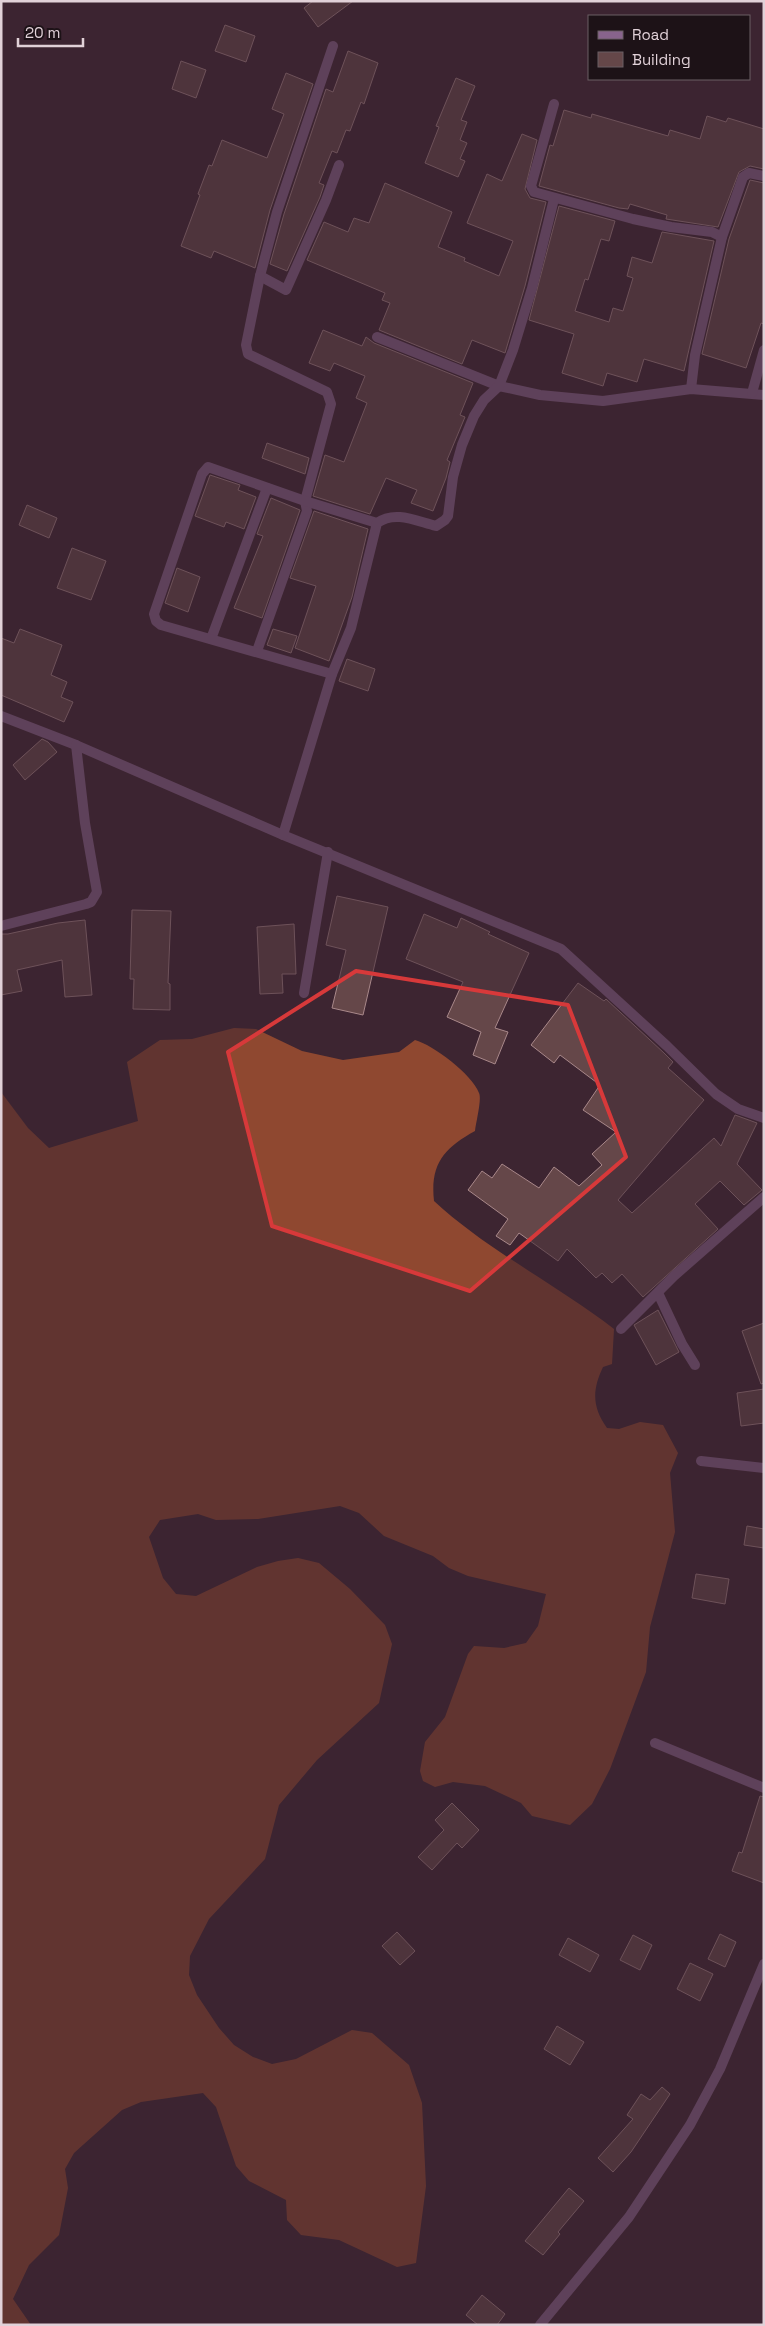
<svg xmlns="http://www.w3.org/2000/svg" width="765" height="2326" viewBox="0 0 765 2326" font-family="'Space Grotesk',sans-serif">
	<rect width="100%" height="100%" fill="#3d2531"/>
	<path fill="#8f4830" d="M 234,1028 L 256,1029 L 302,1051 L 343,1060 L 399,1052 L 415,1040 C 433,1045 472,1074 479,1093 C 482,1099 476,1122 475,1131 C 444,1148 430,1164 434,1201 C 488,1251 556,1284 614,1329 L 612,1364 L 603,1367 C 592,1390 592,1407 607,1428 L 619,1429 L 640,1422 L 663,1425 L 678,1453 L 670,1473 L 675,1532 L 650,1627 L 646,1672 L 610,1769 L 592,1804 L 570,1825 L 532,1816 L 521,1803 L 485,1786 L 453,1782 L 435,1787 L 423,1781 L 420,1771 L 425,1742 L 445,1717 L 468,1654 L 474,1646 L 504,1648 L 526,1643 L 538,1626 L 546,1594 L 468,1576 L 449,1568 L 433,1556 L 384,1536 L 359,1513 L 340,1506 L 258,1519 L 216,1520 L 198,1514 L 160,1520 L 149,1537 L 163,1578 L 176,1594 L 196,1596 L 257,1567 L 278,1561 L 298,1558 L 319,1563 L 350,1589 L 385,1625 L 392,1644 L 379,1703 L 317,1760 L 279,1805 L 265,1859 L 209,1919 L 190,1956 L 189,1975 L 197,1995 L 219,2028 L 234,2045 L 253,2057 L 272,2064 L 296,2059 L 352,2030 L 372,2033 L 409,2065 L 422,2103 L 426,2186 L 416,2263 L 397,2267 L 339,2240 L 301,2235 L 287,2220 L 286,2200 L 249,2181 L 236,2166 L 216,2107 L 203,2093 L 141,2102 L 122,2110 L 74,2153 L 65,2169 L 68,2188 L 59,2235 L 29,2265 L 13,2299 L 31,2325 L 1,2325 L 1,1092 L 28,1128 L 49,1148 L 138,1121 L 127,1062 L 160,1040 L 192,1039 Z"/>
	<g fill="#654749" stroke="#a9888a">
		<path d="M 313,1 L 353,1 L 318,27 L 304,8 Z"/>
		<path d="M 225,25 L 255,36 L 246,62 L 215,51 Z"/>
		<path d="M 348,51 L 378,63 L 364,104 L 361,102 L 350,131 L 346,130 L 337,153 L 332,151 L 319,183 L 324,185 L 320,197 L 287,271 L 270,264 L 284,214 L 326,89 L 333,92 Z"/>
		<path d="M 181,61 L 206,70 L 196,98 L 172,89 Z"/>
		<path d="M 286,73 L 313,84 L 270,210 L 255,268 L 214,251 L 211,258 L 181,246 L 200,195 L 198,194 L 209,165 L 212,166 L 222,140 L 267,158 L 284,114 L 272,109 Z"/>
		<path d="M 456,78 L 475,86 L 461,120 L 467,122 L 460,140 L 467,143 L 460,159 L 465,161 L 458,177 L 425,163 L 439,127 L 436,126 Z"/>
		<path d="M 564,110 L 591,118 L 592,114 L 668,136 L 670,130 L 700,139 L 707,116 L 726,122 L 728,118 L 764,129 L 764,169 L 750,166 L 739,172 L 718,227 L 666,219 L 667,215 L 630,204 L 628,209 L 619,208 L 539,186 L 550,145 L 553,146 Z"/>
		<path d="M 522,134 L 537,140 L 525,189 L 530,198 L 546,202 L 525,286 L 505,353 L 472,340 L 462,364 L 379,330 L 390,303 L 382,300 L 385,293 L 307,260 L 324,222 L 348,232 L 354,218 L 369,223 L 385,183 L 452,212 L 438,247 L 465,258 L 464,261 L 499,276 L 513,241 L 467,223 L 487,174 L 502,181 Z"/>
		<path d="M 750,180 L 764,183 L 764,324 L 761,323 L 746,368 L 702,354 L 729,239 Z"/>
		<path d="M 559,206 L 615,221 L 609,241 L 601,239 L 588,280 L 585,279 L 575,311 L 609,322 L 613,308 L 623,311 L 633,278 L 627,276 L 632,257 L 652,263 L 662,232 L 714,241 L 684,371 L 644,359 L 637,382 L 607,373 L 603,386 L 562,373 L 574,334 L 529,320 Z"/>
		<path d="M 323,330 L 362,346 L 366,337 L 374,343 L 473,383 L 460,415 L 465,417 L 447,460 L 450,462 L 446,478 L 433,511 L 411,503 L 417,490 L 386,478 L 370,514 L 313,496 L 325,455 L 344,462 L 367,403 L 356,398 L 365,376 L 334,363 L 330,371 L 309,363 Z"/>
		<path d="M 267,443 L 309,458 L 305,474 L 262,458 Z"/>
		<path d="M 210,475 L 240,485 L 238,490 L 256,497 L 244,529 L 226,522 L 224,527 L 195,516 Z"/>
		<path d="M 271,498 L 300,510 L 262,618 L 234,608 L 263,536 L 257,534 Z"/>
		<path d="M 27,505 L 57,518 L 49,538 L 19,525 Z"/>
		<path d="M 314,511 L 368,529 L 352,597 L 329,661 L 295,648 L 316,586 L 290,578 Z"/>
		<path d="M 72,548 L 106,561 L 91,600 L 57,588 Z"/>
		<path d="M 177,568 L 200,577 L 188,612 L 165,603 Z"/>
		<path d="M 20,629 L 62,645 L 51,675 L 67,682 L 61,697 L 73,702 L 64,722 L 1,695 L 1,638 L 14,643 Z"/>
		<path d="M 273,629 L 297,636 L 291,653 L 267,645 Z"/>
		<path d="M 347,659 L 375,669 L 368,691 L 339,681 Z"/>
		<path d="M 42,739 L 48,742 L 57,752 L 25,780 L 13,765 Z"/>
		<path d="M 337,896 L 388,907 L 363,1015 L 332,1008 L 346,950 L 326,945 Z"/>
		<path d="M 132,910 L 171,911 L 168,983 L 170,984 L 170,1010 L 133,1009 L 134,979 L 130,979 Z"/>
		<path d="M 424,914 L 457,928 L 461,918 L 490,932 L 488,934 L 529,953 L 495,1028 L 508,1032 L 495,1064 L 473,1055 L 481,1032 L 447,1017 L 463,982 L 406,959 Z"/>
		<path d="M 85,920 L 92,995 L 65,997 L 62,960 L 17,970 L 22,991 L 1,995 L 1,934 L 8,934 L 58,923 Z"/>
		<path d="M 294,924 L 296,974 L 282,974 L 283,993 L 260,994 L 257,927 Z"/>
		<path d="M 578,983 L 604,1001 L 606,999 L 664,1053 L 673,1062 L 668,1068 L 704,1100 L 618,1200 L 632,1213 L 714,1138 L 721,1146 L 735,1115 L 757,1123 L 737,1164 L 762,1190 L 744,1205 L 720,1181 L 695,1204 L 718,1229 L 643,1297 L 622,1274 L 612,1283 L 602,1273 L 596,1278 L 567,1249 L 558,1261 L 519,1233 L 510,1245 L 496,1236 L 508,1219 L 468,1190 L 482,1171 L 492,1178 L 502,1164 L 539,1188 L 554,1167 L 579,1186 L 602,1165 L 592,1154 L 616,1132 L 583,1110 L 600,1085 L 560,1055 L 554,1063 L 531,1045 Z"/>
		<path d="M 658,1310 L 679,1352 L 656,1365 L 634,1325 Z"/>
		<path d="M 764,1323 L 764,1383 L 761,1384 L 742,1331 Z"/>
		<path d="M 764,1389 L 764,1423 L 741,1426 L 737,1393 Z"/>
		<path d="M 747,1526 L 764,1529 L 764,1548 L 744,1545 Z"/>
		<path d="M 696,1574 L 729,1579 L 725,1604 L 692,1598 Z"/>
		<path d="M 760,1796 L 764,1797 L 764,1883 L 732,1871 L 739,1852 L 742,1853 Z"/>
		<path d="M 452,1803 L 479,1830 L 462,1848 L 457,1843 L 432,1870 L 418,1857 L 444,1830 L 435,1820 Z"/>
		<path d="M 397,1932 L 415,1951 L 400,1965 L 382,1946 Z"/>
		<path d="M 720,1934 L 736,1942 L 725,1967 L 708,1959 Z"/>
		<path d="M 633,1935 L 652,1945 L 640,1970 L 620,1960 Z"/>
		<path d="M 568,1938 L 599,1955 L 590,1972 L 559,1955 Z"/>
		<path d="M 690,1963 L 713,1974 L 700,2001 L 677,1989 Z"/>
		<path d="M 557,2026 L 584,2042 L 570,2065 L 544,2049 Z"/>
		<path d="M 662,2087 L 670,2094 L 631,2152 L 613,2172 L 598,2158 L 633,2119 L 627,2115 L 641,2094 L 650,2100 Z"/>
		<path d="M 569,2188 L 584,2201 L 558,2232 L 560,2234 L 543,2255 L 525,2241 Z"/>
		<path d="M 482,2295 L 505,2314 L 497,2325 L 478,2325 L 466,2315 Z"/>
	</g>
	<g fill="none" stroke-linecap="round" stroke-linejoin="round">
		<g stroke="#88648c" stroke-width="10">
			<path d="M 333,46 L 277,212 L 260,276 L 286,290 L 326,200 L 339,165"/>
			<path d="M 554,104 L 531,186 L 534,192 L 633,219 L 671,227 L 712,232 L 722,237 L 695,355 L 691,389"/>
			<path d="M 722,237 L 743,177 L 749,173 L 764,176"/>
			<path d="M 377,337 L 499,386 L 540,395 L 603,401 L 691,389 L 764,395"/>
			<path d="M 752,393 L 764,350"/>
			<path d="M 211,639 L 267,488"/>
			<path d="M 257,651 L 307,511 L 305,501 L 331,404 L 327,392 L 248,354 L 246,345 L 260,276"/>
			<path d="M 332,674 L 161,625 L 156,621 L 154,614 L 202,474 L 208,467 L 305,501 L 377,523"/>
			<path d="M 1,716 L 76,745 L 283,835 L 561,949 L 667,1046 L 716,1094 L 738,1109 L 764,1118"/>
			<path d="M 283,835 L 332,674 L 351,628 L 377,523 C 395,510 416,521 436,526 L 445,520 L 448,516 L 453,477 L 462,445 L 474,416 L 484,400 L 499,386 L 513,350 L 532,288 L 554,199"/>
			<path d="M 1,926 L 86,904 L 91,902 L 97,892 L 85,823 L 76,745"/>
			<path d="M 304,993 L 328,852"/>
			<path d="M 658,1293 L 682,1344 L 695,1365"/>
			<path d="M 621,1329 L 674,1276 L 764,1197"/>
			<path d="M 701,1461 L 764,1468"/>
			<path d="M 655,1743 L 764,1788"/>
			<path d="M 540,2325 L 629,2217 L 690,2125 L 720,2069 L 764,1964"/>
		</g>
	</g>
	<path d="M0 0H765V2326H0ZM 356,971 L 568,1005 L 626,1157 L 470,1291 L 272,1226 L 228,1052 Z" fill="#3d2531" fill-opacity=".55" fill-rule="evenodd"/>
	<path fill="none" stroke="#d7393a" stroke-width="4" stroke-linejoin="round" d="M 356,971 L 568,1005 L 626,1157 L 470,1291 L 272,1226 L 228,1052 Z"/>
	<rect width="765" height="2326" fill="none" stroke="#e1d1d8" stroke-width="5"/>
	<rect x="588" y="15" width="162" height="65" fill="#1d1217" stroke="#6b5e64"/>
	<rect x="598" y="31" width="25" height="8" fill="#88648c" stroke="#6b5e64"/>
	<text x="632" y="40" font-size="15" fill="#e1d1d8">Road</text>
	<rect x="598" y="52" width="25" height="15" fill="#654749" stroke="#6b5e64"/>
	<text x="632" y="65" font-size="15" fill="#e1d1d8">Building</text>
	<path d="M18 38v8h65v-8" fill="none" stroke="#e1d1d8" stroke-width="2.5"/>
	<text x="25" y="38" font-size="15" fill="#e1d1d8" stroke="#1d1217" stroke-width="4" paint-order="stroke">20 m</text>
</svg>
